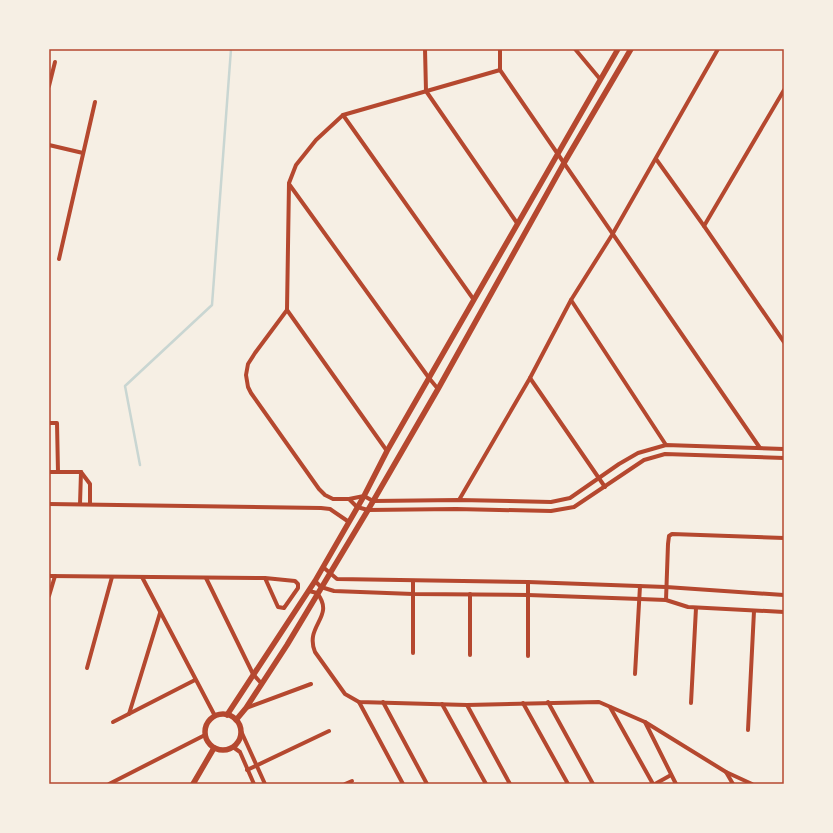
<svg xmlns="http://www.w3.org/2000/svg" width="833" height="833" viewBox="0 0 833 833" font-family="Figtree,sans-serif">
	<rect width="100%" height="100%" fill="#f6efe4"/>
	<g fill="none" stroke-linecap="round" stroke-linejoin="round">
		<path stroke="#c9d6d2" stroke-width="2.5" d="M 140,465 L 125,386 L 212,305 L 231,49"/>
		<g stroke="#b5482f" stroke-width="4">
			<path d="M 425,49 L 426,91 L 517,223"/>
			<path d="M 500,49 L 500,70"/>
			<path d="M 575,49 L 600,79"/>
			<path d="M 500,70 L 343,115 L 316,140 L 296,165 L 289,183 L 287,310 L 255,353 L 248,364 L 246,375 L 248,387 L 251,393 L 319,489 L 325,495 L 333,499 L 349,499 L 364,496 L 373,501 L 459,500 L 551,502 L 570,498 L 619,464 L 638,453 L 666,445 L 784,449"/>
			<path d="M 500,70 L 760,448"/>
			<path d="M 49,86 L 55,62"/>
			<path d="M 343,115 L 474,300"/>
			<path d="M 49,145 L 83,153"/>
			<path d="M 656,159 L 704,226 L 784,342"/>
			<path d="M 289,184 L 429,378 L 438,389"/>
			<path d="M 704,226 L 784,90"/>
			<path d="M 59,259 L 95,102"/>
			<path d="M 571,300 L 666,445"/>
			<path d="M 287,310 L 387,451"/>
			<path d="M 530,378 L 605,487"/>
			<path d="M 49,423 L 57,423 L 58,472"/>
			<path d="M 49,472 L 81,472"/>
			<path d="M 81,472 L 90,484 L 90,504"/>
			<path d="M 349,499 L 357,507 L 368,510 L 456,509 L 551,511 L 574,507 L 644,460 L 665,454 L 784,458"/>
			<path d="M 459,500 L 530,378 L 571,300 L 612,235 L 718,49"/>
			<path d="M 49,504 L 321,508 L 330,509 L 349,522"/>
			<path d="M 80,504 L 81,472"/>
			<path d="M 323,567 L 337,579 L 528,582 L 666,587 L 784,595"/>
			<path d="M 49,576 L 265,578 L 295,581 L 298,584 L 298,588 L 284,608 L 278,607 L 265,578"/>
			<path d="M 142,577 L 215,716"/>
			<path d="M 206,578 L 253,674 L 261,683"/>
			<path d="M 315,581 L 321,587 L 334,591 L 413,594 L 528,595 L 640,599 L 666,600 L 688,607 L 784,612"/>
			<path d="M 413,581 L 413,653"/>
			<path d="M 309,591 L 317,593 C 336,617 304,625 315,652 L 345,694 L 359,702 L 467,705 L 599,702 L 645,722 L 726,772 L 752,784"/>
			<path d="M 470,594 L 470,655"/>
			<path d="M 49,596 L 55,576"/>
			<path d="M 666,600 L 668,544 L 669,536 L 672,534 L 784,538"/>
			<path d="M 528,656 L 528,582"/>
			<path d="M 87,668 L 112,577"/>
			<path d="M 635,674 L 640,586"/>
			<path d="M 359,702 L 403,784"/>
			<path d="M 383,702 L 427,784"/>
			<path d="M 548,702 L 593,784"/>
			<path d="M 523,703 L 568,784"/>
			<path d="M 691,703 L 696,608"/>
			<path d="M 442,704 L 486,784"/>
			<path d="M 467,705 L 510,784"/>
			<path d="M 610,707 L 653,784"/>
			<path d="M 246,708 L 311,684"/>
			<path d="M 129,714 L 160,613"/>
			<path d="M 113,722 L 195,680"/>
			<path d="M 645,722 L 676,784"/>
			<path d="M 748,730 L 754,611"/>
			<path d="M 241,731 L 265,784"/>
			<path d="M 233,747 L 240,752 L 254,784"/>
			<path d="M 247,770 L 329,731"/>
			<path d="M 726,772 L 733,784"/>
			<path d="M 109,784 L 205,735"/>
			<path d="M 345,784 L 352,781"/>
			<path d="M 655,784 L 671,775"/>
		</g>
		<g stroke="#b5482f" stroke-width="5.5">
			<circle cx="223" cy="732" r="18"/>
			<path d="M 227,715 L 315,581 L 364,496 L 387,451 L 618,49"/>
			<path d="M 236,720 L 246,708 L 287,645 L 368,510 L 438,389 L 564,163 L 631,49"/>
			<path d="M 193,784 L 214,748"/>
		</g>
	</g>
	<rect width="833" height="833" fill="none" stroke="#f6efe4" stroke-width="100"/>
	<rect x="50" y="50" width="733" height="733" fill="none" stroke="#b5482f" stroke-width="1.5"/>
</svg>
